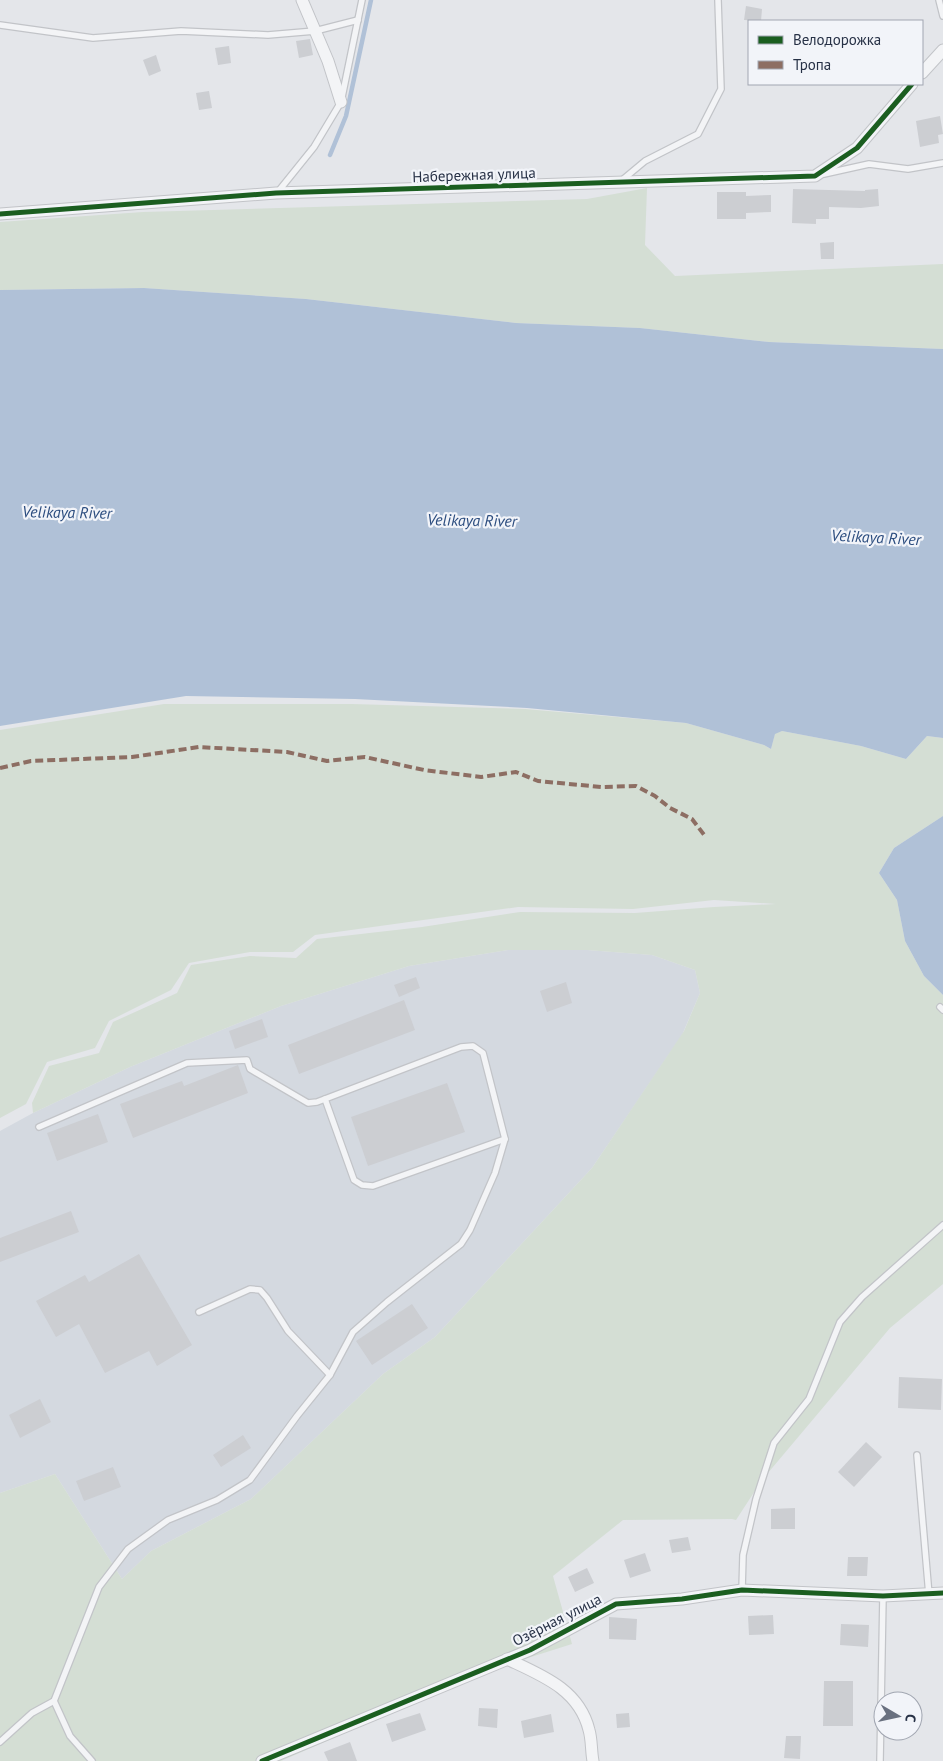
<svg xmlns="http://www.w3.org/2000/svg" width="943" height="1761" viewBox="0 0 943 1761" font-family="'PT Sans',sans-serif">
	<rect width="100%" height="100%" fill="#e4e6ea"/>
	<path fill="#d4d9e0" d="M 508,950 L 587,950 L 652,955 L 695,970 L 700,993 L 682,1035 L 592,1168 L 435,1337 L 383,1374 L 251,1499 L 151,1551 L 122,1579 L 55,1474 L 0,1493 L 0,1131 L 33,1113 L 130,1067 L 281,1006 L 409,966 Z"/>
	<g fill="#d4ded4">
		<path d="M 647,188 L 645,245 L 675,276 L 943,264 L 943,349 L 769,342 L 640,328 L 516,323 L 306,299 L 144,288 L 0,290 L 0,222 L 143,212 L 587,199 Z"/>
		<path d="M 164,704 L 352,704 L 525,709 L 686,723 L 764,745 L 771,749 L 775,733 L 782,731 L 861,746 L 906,759 L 927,736 L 943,738 L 943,816 L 894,848 L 879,873 L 897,900 L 905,941 L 924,976 L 943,995 L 943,1284 L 890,1328 L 762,1480 L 736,1520 L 732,1519 L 623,1520 L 553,1576 L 572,1644 L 487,1671 L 281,1761 L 0,1761 L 0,1493 L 55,1474 L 122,1579 L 151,1551 L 251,1499 L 383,1374 L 435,1337 L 592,1168 L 684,1031 L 700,993 L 695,970 L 652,955 L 587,950 L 508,950 L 409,966 L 281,1006 L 130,1067 L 33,1113 L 32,1103 L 49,1066 L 99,1053 L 113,1022 L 177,993 L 191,965 L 250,956 L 296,958 L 317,939 L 422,927 L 520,912 L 635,913 L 714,907 L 776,904 L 714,900 L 633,909 L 518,907 L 315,935 L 293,952 L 250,952 L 189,963 L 171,990 L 109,1021 L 95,1048 L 47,1062 L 26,1104 L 0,1118 L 0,730 Z"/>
	</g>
	<g fill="#b0c1d7">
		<path d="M 144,288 L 306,299 L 516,323 L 640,328 L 769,342 L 943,349 L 943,738 L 927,736 L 906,759 L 861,746 L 782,731 L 775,734 L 771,749 L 764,745 L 686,723 L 527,708 L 355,699 L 186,696 L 0,726 L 0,290 Z"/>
		<path d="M 943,816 L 943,995 L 924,976 L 905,941 L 897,900 L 879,873 L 894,848 Z"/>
	</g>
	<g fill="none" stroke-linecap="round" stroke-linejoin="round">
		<path stroke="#b0c1d7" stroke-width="4.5" d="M 330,155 L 346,116 L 371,0"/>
	</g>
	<g fill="#ccced2">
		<path d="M 746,6 L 762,9 L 761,21 L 744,20 Z"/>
		<path d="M 310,39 L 313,55 L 299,58 L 296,41 Z"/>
		<path d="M 229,46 L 231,63 L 218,65 L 215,48 Z"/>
		<path d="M 156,55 L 161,71 L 149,76 L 143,60 Z"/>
		<path d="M 209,91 L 212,108 L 199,110 L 196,93 Z"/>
		<path d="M 940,116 L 943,134 L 938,135 L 939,143 L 920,147 L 916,121 Z"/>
		<path d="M 793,189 L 865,191 L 865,190 L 878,189 L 879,206 L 861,208 L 829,207 L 829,219 L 816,219 L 816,224 L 792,223 Z"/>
		<path d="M 717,192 L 746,192 L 746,196 L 771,195 L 771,212 L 746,213 L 746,219 L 717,219 Z"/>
		<path d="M 834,242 L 834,259 L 821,259 L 820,243 Z"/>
		<path d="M 416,977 L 420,988 L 399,997 L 394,985 Z"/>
		<path d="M 566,982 L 572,1003 L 547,1012 L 540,991 Z"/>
		<path d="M 404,1000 L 415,1030 L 299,1074 L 288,1045 Z"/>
		<path d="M 262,1019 L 268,1037 L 235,1049 L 229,1031 Z"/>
		<path d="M 238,1065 L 248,1093 L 133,1138 L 120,1104 L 182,1081 L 184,1086 Z"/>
		<path d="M 447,1083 L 465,1132 L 368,1166 L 351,1117 Z"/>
		<path d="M 98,1114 L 108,1142 L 57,1161 L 47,1133 Z"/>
		<path d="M 71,1211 L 79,1232 L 0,1262 L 0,1238 Z"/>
		<path d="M 139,1254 L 192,1345 L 157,1366 L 149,1351 L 105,1373 L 79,1324 L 56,1337 L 36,1301 L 85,1275 L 89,1282 Z"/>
		<path d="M 412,1304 L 428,1328 L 372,1365 L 356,1341 Z"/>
		<path d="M 899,1377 L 942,1379 L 941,1410 L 898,1408 Z"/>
		<path d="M 40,1399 L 51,1422 L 20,1438 L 9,1415 Z"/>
		<path d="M 243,1435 L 251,1448 L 221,1467 L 213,1455 Z"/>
		<path d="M 866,1442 L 882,1457 L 854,1487 L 838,1472 Z"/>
		<path d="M 113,1467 L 121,1487 L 84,1501 L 76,1481 Z"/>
		<path d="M 795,1508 L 795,1529 L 771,1529 L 771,1509 Z"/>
		<path d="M 688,1537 L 691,1550 L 672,1553 L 669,1540 Z"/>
		<path d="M 645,1553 L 651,1571 L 630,1578 L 624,1560 Z"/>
		<path d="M 848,1557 L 868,1557 L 867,1576 L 847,1576 Z"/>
		<path d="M 587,1568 L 594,1583 L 575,1592 L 568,1577 Z"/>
		<path d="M 773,1615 L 774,1634 L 749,1635 L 748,1616 Z"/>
		<path d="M 609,1617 L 637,1619 L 636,1640 L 609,1639 Z"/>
		<path d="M 841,1624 L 869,1625 L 868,1647 L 840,1645 Z"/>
		<path d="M 824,1681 L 853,1681 L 853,1726 L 823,1726 Z"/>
		<path d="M 479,1708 L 498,1709 L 497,1728 L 478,1726 Z"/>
		<path d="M 420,1713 L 426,1730 L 392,1742 L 386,1724 Z"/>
		<path d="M 629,1713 L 630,1727 L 617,1728 L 616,1714 Z"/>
		<path d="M 551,1714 L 554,1732 L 524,1738 L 521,1721 Z"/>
		<path d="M 786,1736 L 801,1736 L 800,1759 L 784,1758 Z"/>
		<path d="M 350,1742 L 357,1761 L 328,1761 L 324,1752 Z"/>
	</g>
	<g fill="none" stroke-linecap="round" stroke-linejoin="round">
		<g stroke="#c2c4c8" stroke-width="8">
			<g id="lane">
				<path d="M 939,0 L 943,16"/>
				<path d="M 0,25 L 93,38 L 181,31 L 268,35 L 315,31 L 358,20"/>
				<path d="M 824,174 L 869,164 L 908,169 L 943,163"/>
				<path d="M 621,181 L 645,161 L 698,134 L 721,89 L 718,0"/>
				<path d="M 277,193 L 314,147 L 341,102 L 362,0"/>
				<path d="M 940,1007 L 943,1010"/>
				<path d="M 325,1099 L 354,1180 L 362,1185 L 373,1186 L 505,1139"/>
				<path d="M 199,1312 L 250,1289 L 260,1290 L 267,1298 L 288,1331 L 330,1375"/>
				<path d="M 917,1455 L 929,1595"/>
				<path d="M 742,1590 L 743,1555 L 756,1499 L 774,1443 L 809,1399 L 840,1322 L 862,1297 L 943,1225"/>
				<path d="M 54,1701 L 70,1736 L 92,1761"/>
				<path d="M 0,1742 L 32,1713 L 54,1701 L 99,1587 L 128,1549 L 168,1520 L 217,1500 L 250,1480 L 297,1416 L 330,1375 L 353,1332 L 387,1302 L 461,1244 L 470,1230 L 495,1173 L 505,1139 L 483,1053 L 473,1046 L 461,1047 L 317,1102 L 308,1103 L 250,1069 L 247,1060 L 187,1063 L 39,1127"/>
				<path d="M 880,1761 L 883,1596"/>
			</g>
		</g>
		<g stroke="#c2c4c8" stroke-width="13">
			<g id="street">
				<path d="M 302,0 L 328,61 L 341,102"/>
				<path d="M 922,73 L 943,50"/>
				<path d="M 0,214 L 276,193 L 815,176 L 857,148 L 912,84"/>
				<path d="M 507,1659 C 541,1675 579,1689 589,1730 C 592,1740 591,1751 593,1761"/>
				<path d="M 262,1761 L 530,1650 L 616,1604 L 682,1599 L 742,1590 L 883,1596 L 943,1593"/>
			</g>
		</g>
		<use href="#lane" stroke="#f3f4f6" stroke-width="5.5"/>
		<use href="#street" stroke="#f3f4f6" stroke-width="11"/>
		<path stroke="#8d6e63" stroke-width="4" stroke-dasharray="8 4" stroke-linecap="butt" d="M 0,768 L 31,761 L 132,757 L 199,747 L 287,752 L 327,761 L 365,757 L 424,770 L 481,777 L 516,772 L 538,781 L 601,787 L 636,786 L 655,796 L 670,808 L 692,819 L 705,836"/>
		<g stroke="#f2f4f9" stroke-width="8">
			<g id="cycleway">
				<path d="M 0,214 L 276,193 L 815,176 L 857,148 L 912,84"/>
				<path d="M 262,1761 L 530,1650 L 616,1604 L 682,1599 L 742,1590 L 883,1596 L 943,1593"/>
			</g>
		</g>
		<use href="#cycleway" stroke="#1b5e20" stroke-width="5"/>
	</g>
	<g text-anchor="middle" stroke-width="4.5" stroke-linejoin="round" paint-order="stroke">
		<g font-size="15" fill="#273146" stroke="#f2f4f9">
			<text transform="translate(474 175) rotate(-2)" y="5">Набережная улица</text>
			<text transform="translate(557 1620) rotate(-27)" y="5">Озёрная улица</text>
		</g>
		<g font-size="16" font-style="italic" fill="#2c4d7f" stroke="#f2f4f9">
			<text transform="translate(67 512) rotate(1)" y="6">Velikaya River</text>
			<text transform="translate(472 520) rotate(1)" y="6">Velikaya River</text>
			<text transform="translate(876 537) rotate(3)" y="6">Velikaya River</text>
		</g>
	</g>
	<rect x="748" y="20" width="175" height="65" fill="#f2f4f9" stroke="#a1a6b1"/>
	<rect x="758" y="36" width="25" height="8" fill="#1b5e20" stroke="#a1a6b1"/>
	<text x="793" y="45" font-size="15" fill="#273146">Велодорожка</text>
	<rect x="758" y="61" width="25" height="8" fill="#8d6e63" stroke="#a1a6b1"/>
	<text x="793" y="70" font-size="15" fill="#273146">Тропа</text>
	<g transform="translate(898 1716) rotate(99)"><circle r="24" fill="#f2f4f9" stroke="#a1a6b1"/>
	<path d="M0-4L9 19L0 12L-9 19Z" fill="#69707f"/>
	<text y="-8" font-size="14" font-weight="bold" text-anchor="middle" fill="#273146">С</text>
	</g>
</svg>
